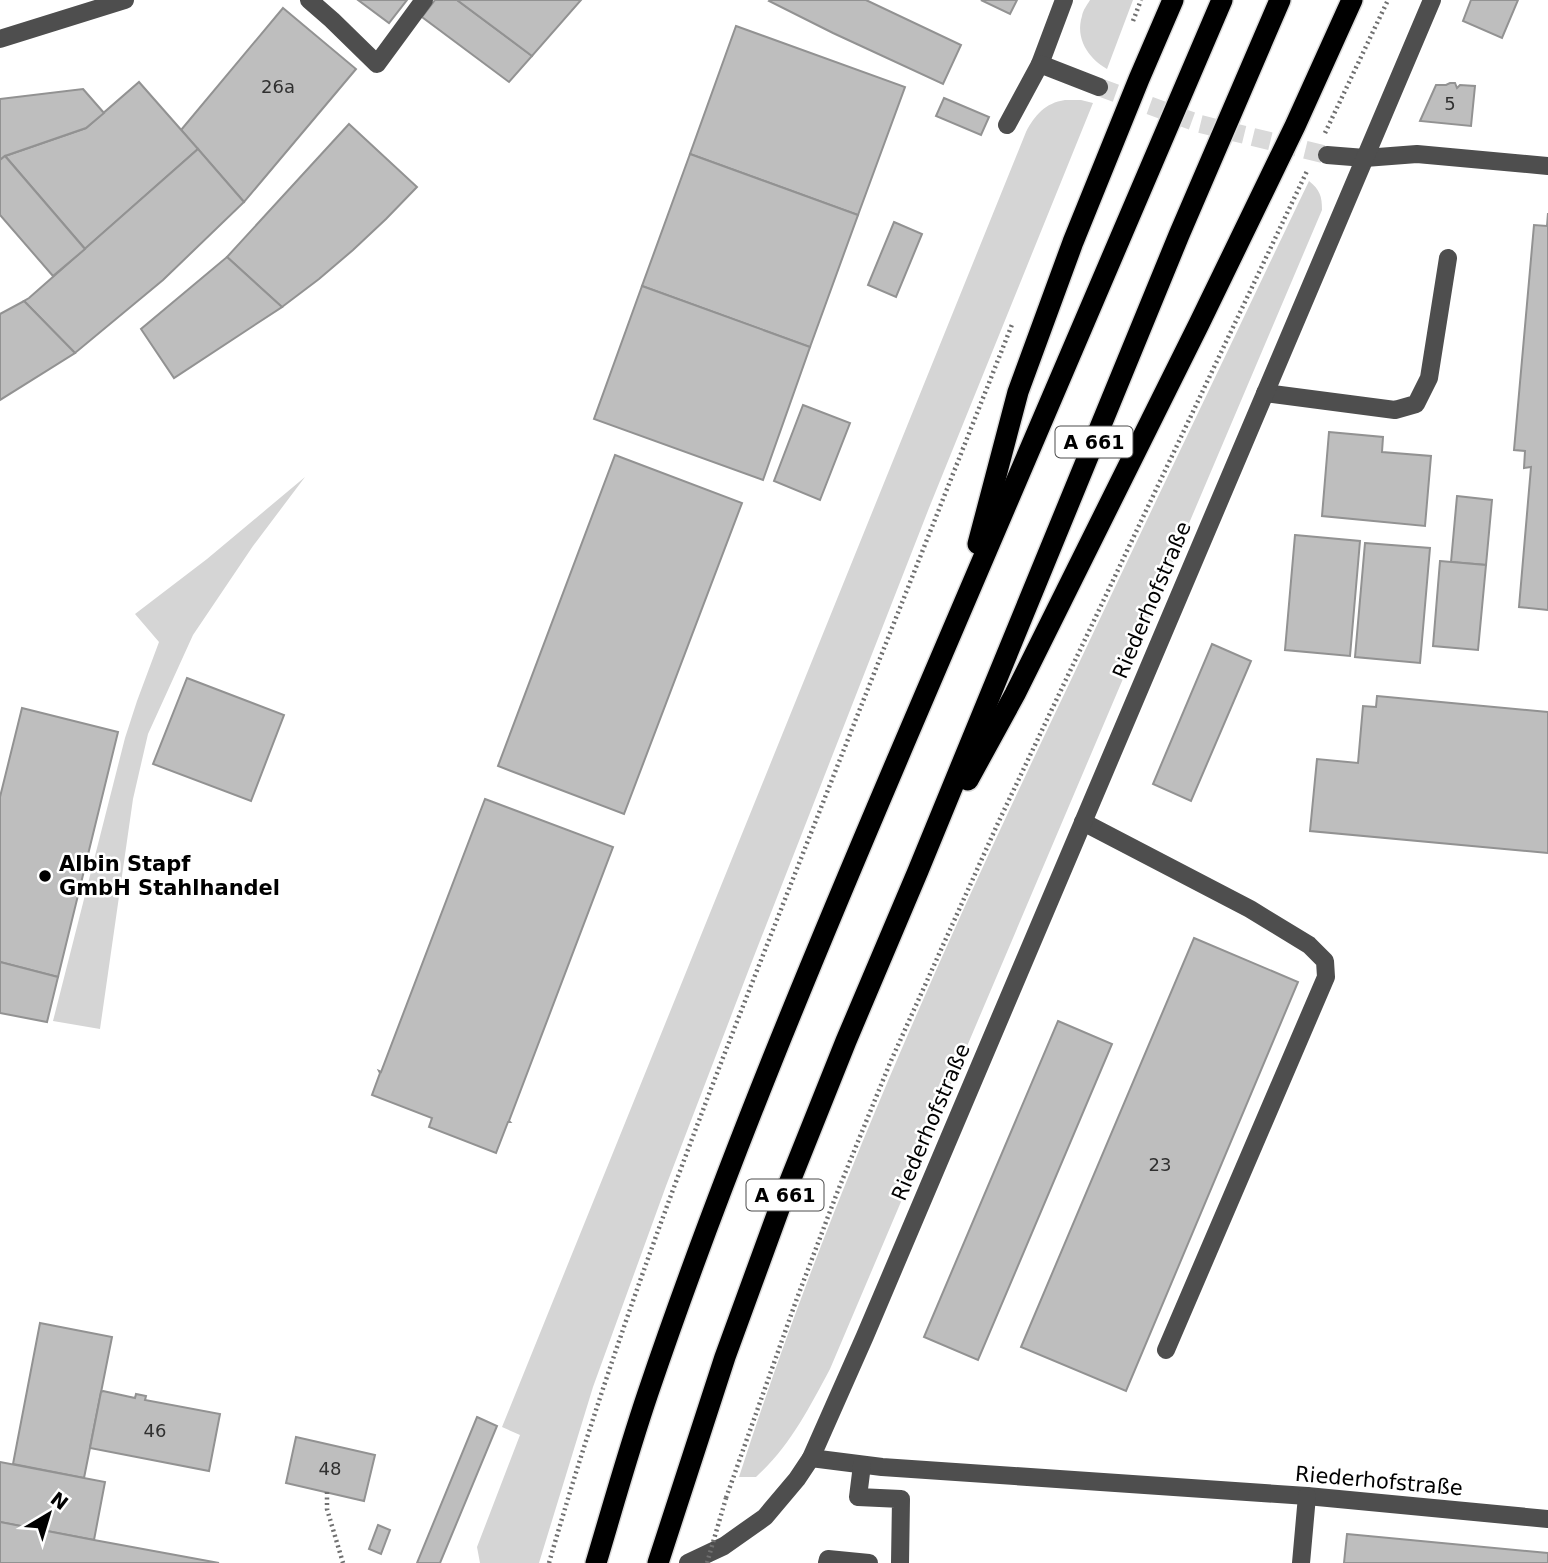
<svg xmlns="http://www.w3.org/2000/svg" width="1548" height="1563" viewBox="0 0 1548 1563" font-family="'DejaVu Sans',sans-serif">
	<rect width="100%" height="100%" fill="#fff"/>
	<g fill="#d5d5d5">
		<path d="M 1090,0 L 1133,0 L 1107,69 C 1088,58 1075,38 1082,16 C 1083,10 1087,5 1090,0 Z"/>
		<path d="M 1065,100 L 1081,100 L 1093,103 L 929,508 L 749,969 L 666,1186 L 593,1387 L 539,1563 L 480,1563 L 477,1547 L 520,1435 L 502,1427 L 1026,132 C 1035,115 1045,103 1065,100 Z"/>
		<path d="M 1309,181 C 1320,190 1322,196 1322,210 L 830,1369 C 808,1410 790,1446 756,1477 L 739,1477 C 827,1203 946,941 1070,682 C 1149,515 1229,348 1309,181 Z"/>
		<path d="M 305,477 L 253,546 L 193,635 L 148,734 L 133,799 L 100,1029 L 53,1021 L 125,738 L 137,701 L 159,642 L 135,614 L 207,559 Z"/>
	</g>
	<g fill="#bebebe" stroke="#929292" stroke-width="2">
		<path d="M 358,0 L 407,0 L 389,23 Z"/>
		<path d="M 435,0 L 457,0 L 532,56 L 509,82 L 422,17 Z"/>
		<path d="M 457,0 L 581,0 L 532,56 Z"/>
		<path d="M 770,0 L 866,0 L 961,45 L 943,84 L 833,33 L 769,1 Z"/>
		<path d="M 981,0 L 1017,0 L 1010,14 Z"/>
		<path d="M 1471,0 L 1518,0 L 1502,38 L 1463,21 Z"/>
		<path d="M 283,8 L 356,69 L 244,202 L 181,130 Z"/>
		<path d="M 736,26 L 905,87 L 858,215 L 690,154 Z"/>
		<path d="M 139,82 L 198,149 L 85,249 L 5,156 L 86,128 Z"/>
		<path d="M 1450,83 L 1455,83 L 1457,88 L 1460,85 L 1475,86 L 1471,126 L 1420,121 L 1436,85 L 1446,85 Z"/>
		<path d="M 83,89 L 104,113 L 86,128 L 5,156 L 0,160 L 0,99 Z"/>
		<path d="M 944,98 L 989,117 L 981,135 L 936,116 Z"/>
		<path d="M 349,124 L 417,187 L 386,219 L 353,250 L 319,279 L 282,307 L 227,257 Z"/>
		<path d="M 198,149 L 244,202 L 163,280 L 75,353 L 24,301 L 29,298 Z"/>
		<path d="M 690,154 L 858,215 L 810,347 L 642,286 Z"/>
		<path d="M 5,156 L 85,249 L 53,276 L 0,215 L 0,160 Z"/>
		<path d="M 1548,213 L 1548,610 L 1519,607 L 1531,467 L 1524,468 L 1525,451 L 1514,450 L 1534,225 L 1547,226 Z"/>
		<path d="M 894,222 L 922,234 L 896,297 L 868,285 Z"/>
		<path d="M 227,257 L 282,307 L 174,378 L 141,329 Z"/>
		<path d="M 642,286 L 810,347 L 763,480 L 594,419 Z"/>
		<path d="M 24,301 L 75,353 L 0,400 L 0,314 Z"/>
		<path d="M 803,405 L 850,423 L 820,500 L 774,481 Z"/>
		<path d="M 1329,432 L 1383,437 L 1382,452 L 1431,456 L 1425,526 L 1322,516 Z"/>
		<path d="M 615,455 L 742,503 L 624,814 L 498,766 Z"/>
		<path d="M 1457,496 L 1492,500 L 1486,565 L 1451,562 Z"/>
		<path d="M 1295,535 L 1360,541 L 1350,656 L 1285,650 Z"/>
		<path d="M 1365,543 L 1430,548 L 1420,663 L 1355,657 Z"/>
		<path d="M 1440,561 L 1486,565 L 1478,650 L 1433,646 Z"/>
		<path d="M 1212,644 L 1251,661 L 1191,801 L 1153,784 Z"/>
		<path d="M 187,678 L 284,715 L 251,801 L 153,764 Z"/>
		<path d="M 1377,696 L 1548,712 L 1548,853 L 1310,831 L 1317,759 L 1358,763 L 1363,706 L 1376,707 Z"/>
		<path d="M 22,708 L 118,732 L 58,977 L 0,962 L 0,797 Z"/>
		<path d="M 485,799 L 613,847 L 509,1121 L 510,1122 L 508,1122 L 496,1153 L 429,1127 L 432,1118 L 372,1095 L 380,1073 L 379,1071 L 381,1072 Z"/>
		<path d="M 1194,938 L 1298,982 L 1126,1391 L 1021,1347 Z"/>
		<path d="M 0,962 L 58,977 L 47,1022 L 0,1013 Z"/>
		<path d="M 1058,1021 L 1112,1044 L 978,1360 L 924,1337 Z"/>
		<path d="M 40,1323 L 112,1337 L 84,1478 L 13,1464 Z"/>
		<path d="M 103,1391 L 135,1398 L 136,1394 L 146,1396 L 145,1400 L 220,1414 L 209,1471 L 90,1448 L 101,1392 Z"/>
		<path d="M 477,1417 L 497,1426 L 440,1563 L 417,1563 Z"/>
		<path d="M 296,1437 L 375,1455 L 364,1501 L 286,1483 Z"/>
		<path d="M 0,1462 L 105,1482 L 94,1540 L 0,1522 Z"/>
		<path d="M 0,1522 L 94,1540 L 219,1563 L 0,1563 Z"/>
		<path d="M 378,1525 L 390,1530 L 381,1554 L 369,1549 Z"/>
		<path d="M 1347,1534 L 1548,1553 L 1548,1563 L 1344,1563 Z"/>
	</g>
	<g fill="none" stroke-linecap="round" stroke-linejoin="round">
		<path stroke="#d9d9d9" stroke-width="18" stroke-dasharray="18 9" stroke-linecap="butt" d="M 1099,87 L 1200,124 L 1327,155"/>
		<g stroke="#dbdbdb" stroke-width="24">
			<g id="highway">
				<path d="M 978,544 L 1018,392 L 1073,242 L 1139,79 L 1173,0"/>
				<path d="M 968,780 L 1015,694 L 1199,324 L 1295,126 L 1352,0"/>
				<path d="M 596,1563 C 613,1506 629,1449 648,1393 C 724,1169 816,950 909,732 C 1013,487 1119,244 1222,0"/>
				<path d="M 658,1563 L 725,1357 L 782,1201 L 846,1041 L 918,871 L 1179,235 L 1280,0"/>
			</g>
		</g>
		<g stroke="#707070" stroke-width="4.5" stroke-dasharray="2 3.5" stroke-linecap="butt">
			<path d="M 1133,21 L 1141,0"/>
			<path d="M 1325,133 L 1388,0"/>
			<path d="M 327,1492 L 327,1509 L 343,1563"/>
			<path d="M 726,1498 L 796,1301 L 837,1193 L 890,1063 L 998,823 L 1308,169"/>
			<path d="M 549,1563 C 612,1343 694,1130 778,917 C 856,718 935,520 1013,322"/>
		</g>
		<g stroke="#4e4e4e" stroke-width="18">
			<path d="M 309,0 L 332,20 L 377,64 L 424,0"/>
			<path d="M 0,39 L 125,0"/>
			<path d="M 1040,64 L 1064,0"/>
			<path d="M 1007,125 L 1040,64 L 1099,87"/>
			<path d="M 1327,155 L 1365,158 L 1417,154 L 1548,166"/>
			<path d="M 1265,393 L 1395,410 L 1416,404 L 1429,378 L 1448,258"/>
			<path d="M 1083,822 L 1250,909 L 1309,945 L 1325,961 L 1326,977 L 1166,1350"/>
			<path d="M 811,1458 L 882,1467 L 1307,1496 L 1548,1519"/>
			<path d="M 862,1465 L 858,1497 L 901,1499 L 900,1563"/>
			<path d="M 688,1563 L 724,1546 L 765,1517 L 797,1479 L 811,1458 L 865,1336 L 1432,0"/>
			<path d="M 827,1563 L 828,1559 L 869,1563"/>
			<path d="M 1301,1563 L 1307,1496"/>
		</g>
		<use href="#highway" stroke="#000" stroke-width="21"/>
		<path stroke="#707070" stroke-width="4.5" stroke-dasharray="2 3.5" stroke-linecap="butt" d="M 707,1563 L 726,1498"/>
	</g>
	<circle fill="#000" stroke="#fff" stroke-width="2.5" cx="45" cy="876" r="7"/>
	<g text-anchor="middle" stroke-width="5" stroke-linejoin="round" paint-order="stroke">
		<g font-size="18" fill="#303030">
			<text x="278" y="93">26a</text>
			<text x="1450" y="110">5</text>
			<text x="1160" y="1171">23</text>
			<text x="155" y="1437">46</text>
			<text x="330" y="1475">48</text>
		</g>
		<g fill="#fff" stroke="#4c4c4c" stroke-width="2">
			<rect x="1055.5" y="426.5" width="77" height="31" rx="5"/>
			<rect x="746.5" y="1179.5" width="77" height="31" rx="5"/>
		</g>
		<g font-size="19" font-weight="bold" fill="#000">
			<text x="1094" y="449">A 661</text>
			<text x="785" y="1202">A 661</text>
		</g>
		<g font-size="21" fill="#000" stroke="#fff">
			<text transform="translate(1152 600) rotate(-67)" y="7">Riederhofstraße</text>
			<text transform="translate(931 1122) rotate(-67)" y="7">Riederhofstraße</text>
			<text transform="translate(1379 1481) rotate(5)" y="7">Riederhofstraße</text>
		</g>
		<g font-size="21" font-weight="bold" fill="#000" stroke="#fff" text-anchor="start">
			<text x="59" y="871">Albin Stapf<tspan x="59" dy="24">GmbH Stahlhandel</tspan></text>
		</g>
	</g>
	<g transform="translate(49 1514) rotate(38)" stroke="#ffffff" stroke-width="5" paint-order="stroke">
	<path d="M0-5L12 26L0 18L-12 26Z" fill="#000000"/>
	<text y="-10" font-size="19" font-weight="bold" text-anchor="middle" fill="#000000">N</text>
	</g>
</svg>
